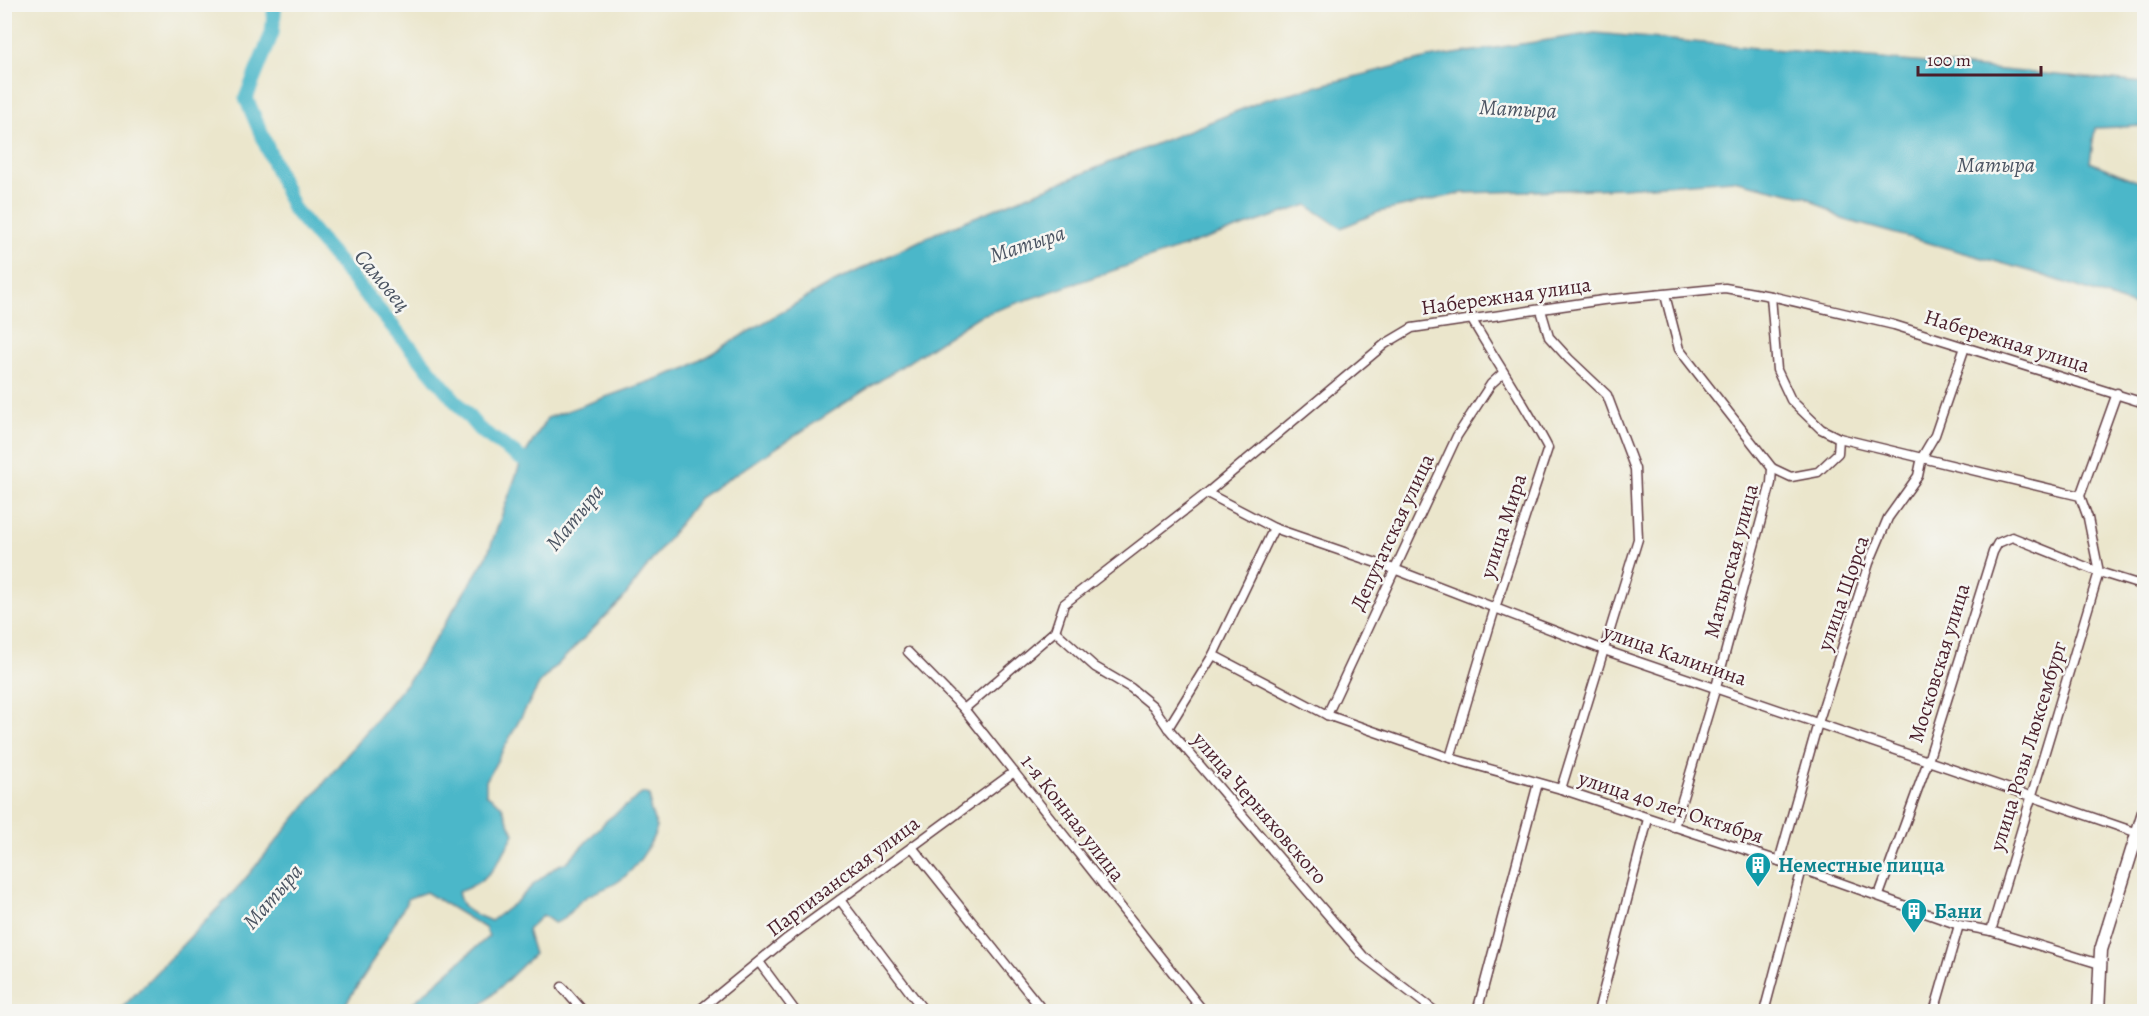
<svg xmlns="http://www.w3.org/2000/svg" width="2149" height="1016" viewBox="0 0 2149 1016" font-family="Alegreya,serif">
	<rect width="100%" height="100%" fill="#f6f6f2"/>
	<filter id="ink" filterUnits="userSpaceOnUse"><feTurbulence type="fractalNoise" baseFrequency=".0167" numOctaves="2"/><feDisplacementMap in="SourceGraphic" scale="12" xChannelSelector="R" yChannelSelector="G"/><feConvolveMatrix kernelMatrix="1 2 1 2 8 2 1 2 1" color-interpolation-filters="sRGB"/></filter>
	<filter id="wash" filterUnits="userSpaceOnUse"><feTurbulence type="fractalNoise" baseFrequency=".008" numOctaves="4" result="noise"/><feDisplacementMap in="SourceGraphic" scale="24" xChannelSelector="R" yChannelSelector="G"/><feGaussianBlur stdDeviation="1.35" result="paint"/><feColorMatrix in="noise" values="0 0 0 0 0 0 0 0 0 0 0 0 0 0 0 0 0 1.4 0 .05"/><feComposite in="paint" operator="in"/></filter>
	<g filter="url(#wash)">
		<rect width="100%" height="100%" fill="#ebe6cc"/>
		<path fill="#4cb7c9" stroke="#4b6b7a" stroke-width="1.5" d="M 1595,33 L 2144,83 L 2144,126 L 2095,128 L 2090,162 L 2144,184 L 2144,309 L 2030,271 L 1842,219 L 1807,197 L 1733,180 L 1623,188 L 1463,193 L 1379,212 L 1341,228 L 1307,205 L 979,316 L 699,498 L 622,600 L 541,681 L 486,781 L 486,794 L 501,805 L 514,834 C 498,863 491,881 458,892 C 462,913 474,913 491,921 L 516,902 L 535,883 L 557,866 L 567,862 L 607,820 L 643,793 L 650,795 L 650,808 L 657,828 C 650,847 636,869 619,881 C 608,889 593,891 582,900 C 572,907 566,921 554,923 L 543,915 L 527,930 L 534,954 L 486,1001 L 473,1011 L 404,1011 L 489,936 L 485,928 L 426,892 L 409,898 L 367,971 L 341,1011 L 119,1011 L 240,885 L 412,676 L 487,556 L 522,459 L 547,418 L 687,368 L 824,287 L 938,232 L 1267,99 L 1428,58 Z"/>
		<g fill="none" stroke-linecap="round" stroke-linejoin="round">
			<path stroke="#4cb7c9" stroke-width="15" d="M 275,4 L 272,33 L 246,98 L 293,208 L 479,429 L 522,459 L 540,466"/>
		</g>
	</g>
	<g filter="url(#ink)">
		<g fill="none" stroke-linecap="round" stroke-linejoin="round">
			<g stroke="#623d43" stroke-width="11">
				<g id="street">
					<path d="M 1665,295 L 1679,349 L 1772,468 L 1771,483 L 1716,687 L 1674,827"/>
					<path d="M 1771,296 L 1777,370 L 1791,400 L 1821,429 L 1839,438 L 2080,496 L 2088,518 L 2099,572 L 2144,586"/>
					<path d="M 1541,310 L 1549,337 L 1569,359 L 1607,395 L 1635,469 L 1638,539 L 1561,789"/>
					<path d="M 1772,468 L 1791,477 L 1818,472 L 1838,453 L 1839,438"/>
					<path d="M 1207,493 L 1274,528 L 1394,569 L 1604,650 L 2138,833"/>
					<path d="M 2080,496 L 2117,393"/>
					<path d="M 1055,631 L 1095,667 L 1131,688 L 1153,706 L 1168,728 L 1364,957 L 1436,1012"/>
					<path d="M 908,652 L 964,709 L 1204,1012"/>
					<path d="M 1213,655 L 1327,715 L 1450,758 L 1561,789 L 1779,861 L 1959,925 L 1991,931 L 2100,964"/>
					<path d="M 964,709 L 1055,631 L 1064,604 L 1207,493 L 1385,344 L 1412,328 L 1603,300 L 1725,288 L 1771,296 L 1894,325 L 2144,403"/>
					<path d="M 1327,715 L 1457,436 L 1491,384 L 1503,373"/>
					<path d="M 1168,728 L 1213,655 L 1274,528"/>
					<path d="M 1450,758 L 1495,608 L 1548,448 C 1525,404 1497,363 1472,320"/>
					<path d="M 912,847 L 1044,1012"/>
					<path d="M 1779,861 L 1818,723 L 1869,563 L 1888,518 L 1918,476 L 1922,457 L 1935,435 L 1965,347"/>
					<path d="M 1879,895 L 1928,761 L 1993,552 L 1998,543 L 2012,537 L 2099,572 L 1991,931"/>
					<path d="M 840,900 L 925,1012"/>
					<path d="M 759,962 L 796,1012"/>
					<path d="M 562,987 L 584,1012"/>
					<path d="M 697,1012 L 785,940 L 1014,772"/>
					<path d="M 1477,1012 L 1538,783"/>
					<path d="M 1598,1012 L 1648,819"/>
					<path d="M 1764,1012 L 1802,869"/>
					<path d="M 1934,1012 L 1959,925"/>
				</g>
			</g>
			<g stroke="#623d43" stroke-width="15">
				<path id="secondary" d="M 2098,1012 L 2101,950 L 2144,812"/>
			</g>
			<use href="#street" stroke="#fff" stroke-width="8"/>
			<use href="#secondary" stroke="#fff" stroke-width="12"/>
		</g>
	</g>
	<defs>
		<g id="building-pin" transform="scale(1.35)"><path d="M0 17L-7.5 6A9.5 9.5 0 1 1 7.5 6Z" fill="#0f9aa8" stroke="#f6f6f2"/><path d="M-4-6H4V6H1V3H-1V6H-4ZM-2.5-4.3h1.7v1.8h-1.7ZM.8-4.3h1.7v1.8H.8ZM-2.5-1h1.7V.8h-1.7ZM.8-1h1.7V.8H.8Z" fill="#fff"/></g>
	</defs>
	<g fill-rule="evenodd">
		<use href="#building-pin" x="1758" y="865"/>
		<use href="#building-pin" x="1914" y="911"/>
	</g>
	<g text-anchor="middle" stroke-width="5" stroke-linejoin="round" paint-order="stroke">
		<g font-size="21" fill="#4a1f2b" stroke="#f6f6f2">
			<text transform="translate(1506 296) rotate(-8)" y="7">Набережная улица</text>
			<text transform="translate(2007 341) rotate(17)" y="7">Набережная улица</text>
			<text transform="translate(1503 526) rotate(-72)" y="7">улица Мира</text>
			<text transform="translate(1392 532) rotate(-65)" y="7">Депутатская улица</text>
			<text transform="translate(1731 561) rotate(-75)" y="7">Матырская улица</text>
			<text transform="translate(1843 593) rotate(-71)" y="7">улица Щорса</text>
			<text transform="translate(1675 655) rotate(19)" y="7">улица Калинина</text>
			<text transform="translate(1939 663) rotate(-73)" y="7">Московская улица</text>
			<text transform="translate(2028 746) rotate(-73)" y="7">улица Розы Люксембург</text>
			<text transform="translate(1671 807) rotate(18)" y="7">улица 40 лет Октября</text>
			<text transform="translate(1260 808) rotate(49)" y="7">улица Черняховского</text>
			<text transform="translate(1073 818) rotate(52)" y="7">1-я Конная улица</text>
			<text transform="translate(843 876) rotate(-37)" y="7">Партизанская улица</text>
		</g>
		<g font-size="21" font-weight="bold" fill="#0d838f" stroke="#f6f6f2" text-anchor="start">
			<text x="1778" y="872">Неместные пицца</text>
			<text x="1934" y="918">Бани</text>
		</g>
		<g font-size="22" font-style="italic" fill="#4b5462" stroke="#f6f6f2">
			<text transform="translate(1518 108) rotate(3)" y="8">Матыра</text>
			<text x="1996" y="172">Матыра</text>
			<text transform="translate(1027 243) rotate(-18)" y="8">Матыра</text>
			<text transform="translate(383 280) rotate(50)" y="8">Самовец</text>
			<text transform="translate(574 517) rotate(-51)" y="8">Матыра</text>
			<text transform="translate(272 896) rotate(-49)" y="8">Матыра</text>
		</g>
	</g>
	<rect width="2149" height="1016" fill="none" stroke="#f6f6f2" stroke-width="24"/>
	<path d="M1918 66v9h123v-9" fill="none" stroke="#4a1f2b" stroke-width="3"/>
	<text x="1927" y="66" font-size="18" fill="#4a1f2b" stroke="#f6f6f2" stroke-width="4.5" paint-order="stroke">100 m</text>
</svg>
